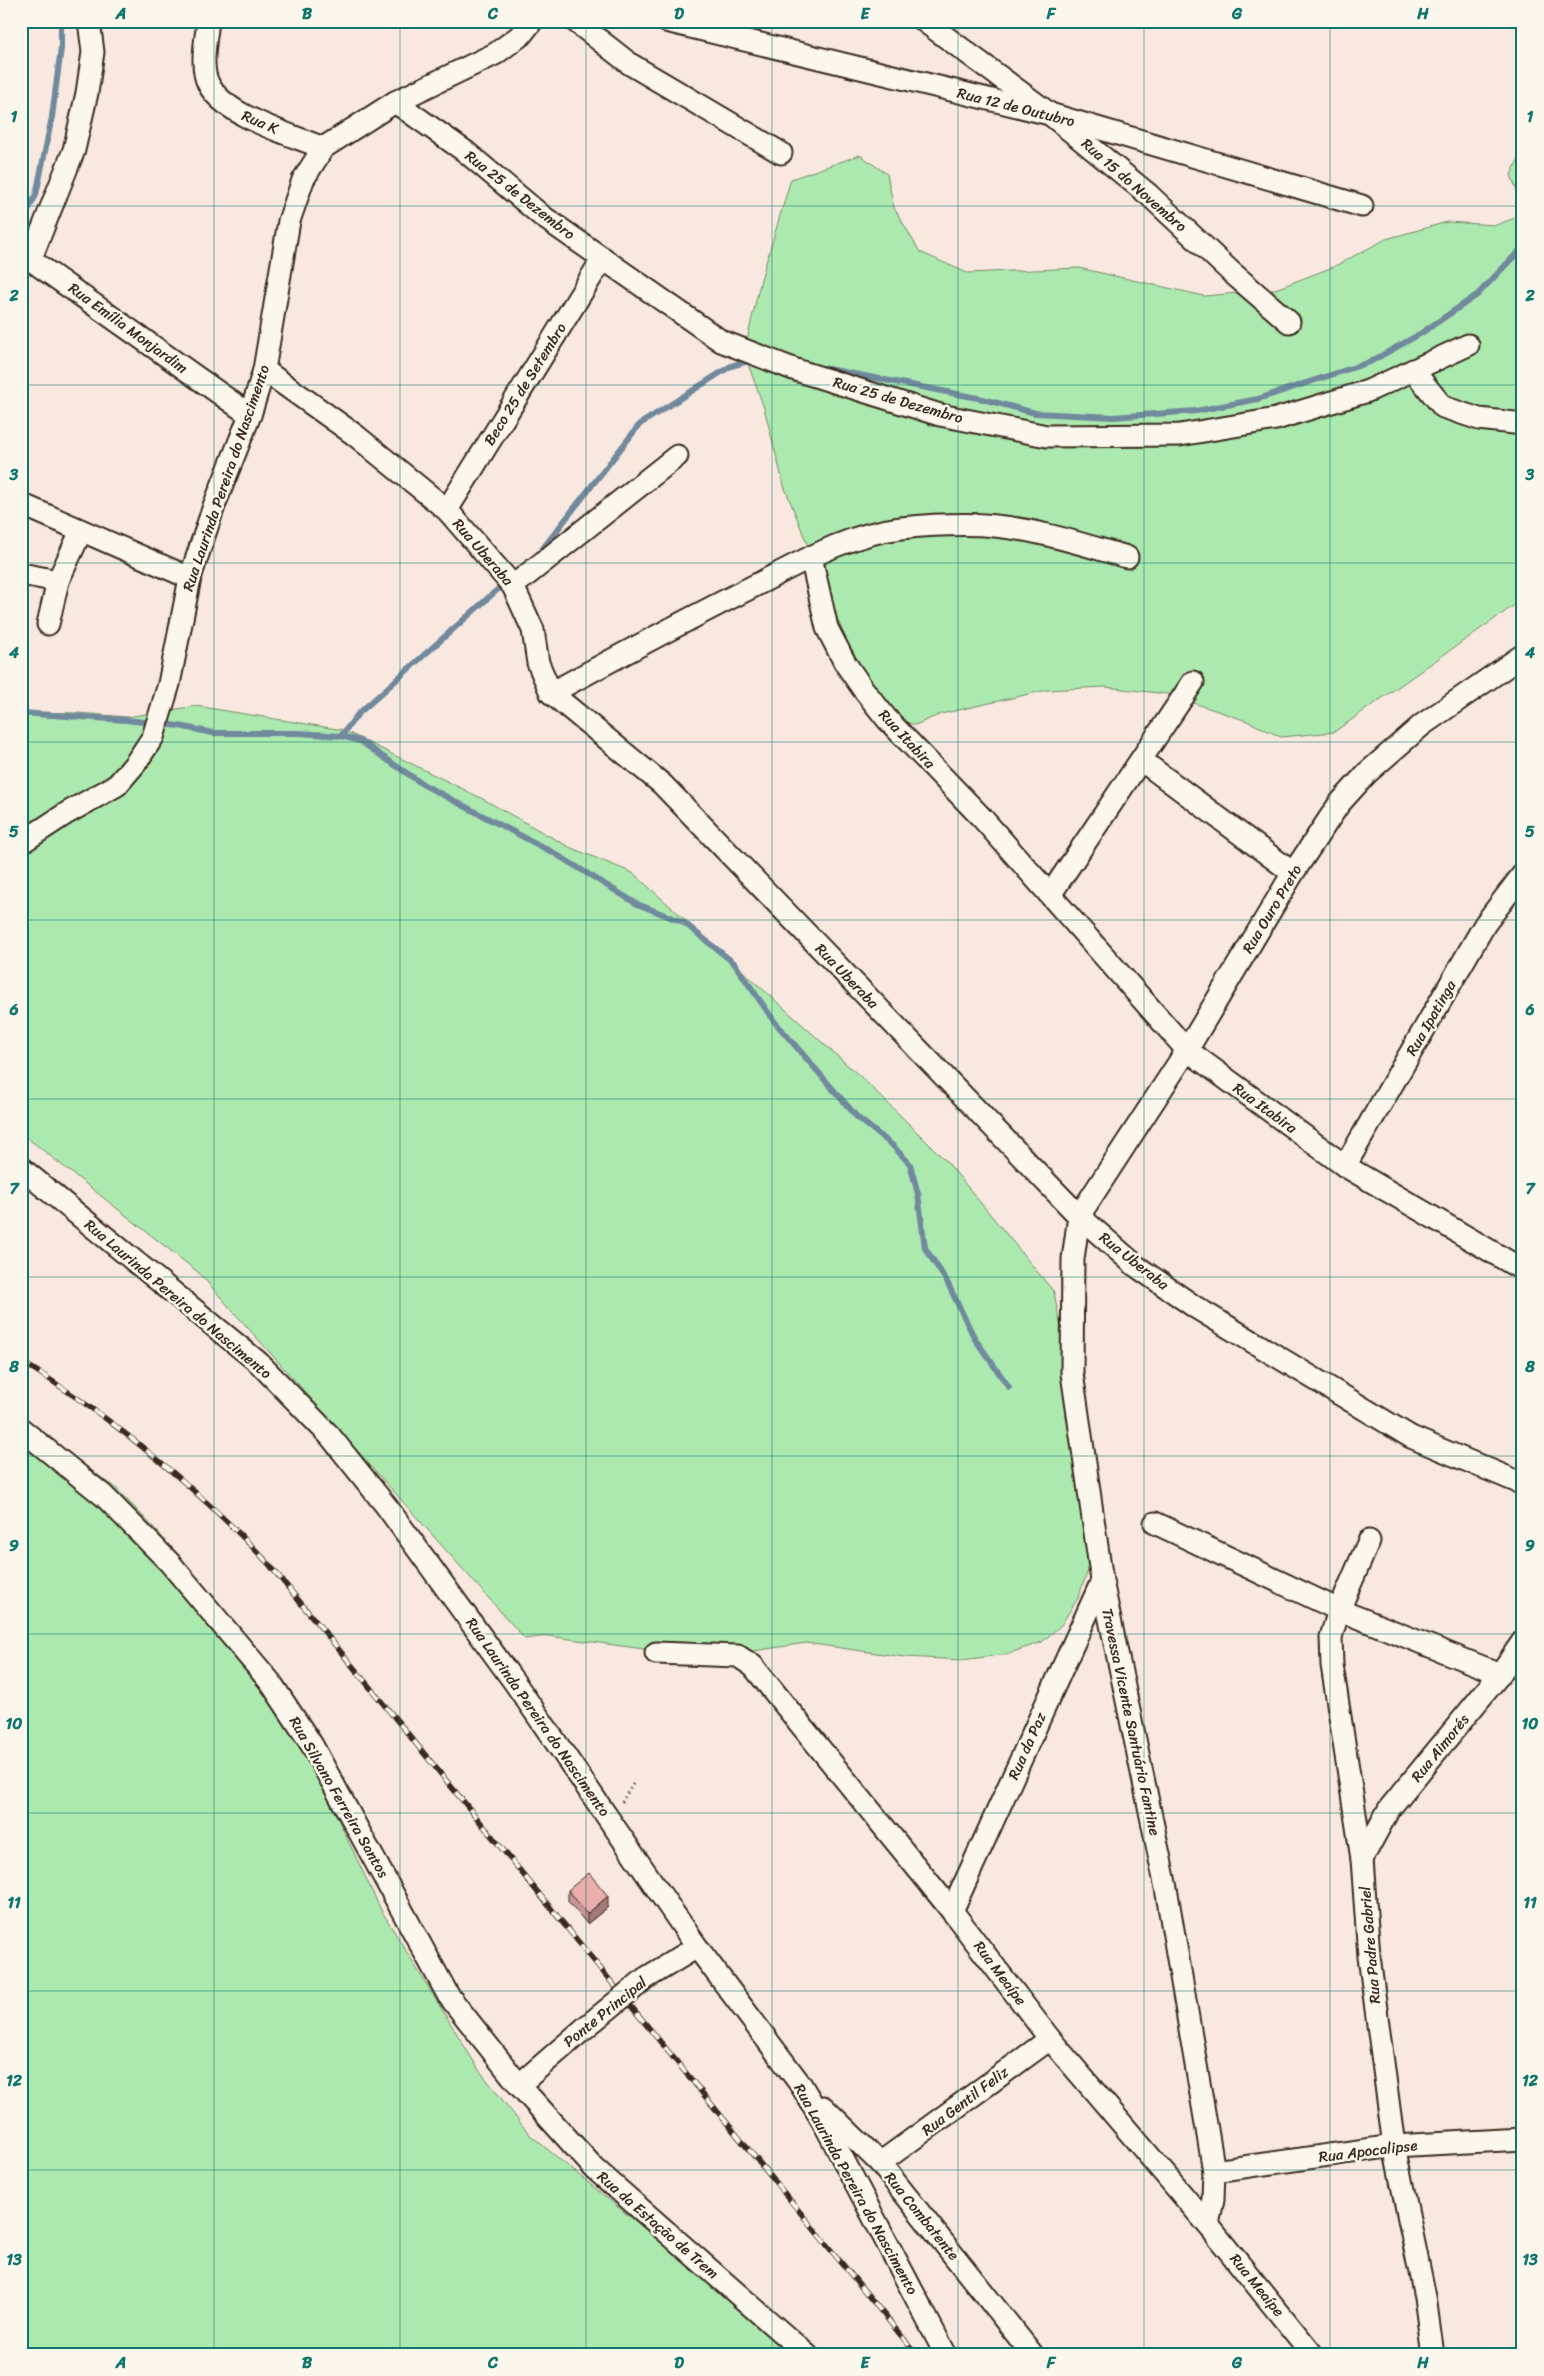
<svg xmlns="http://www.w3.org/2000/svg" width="1544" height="2376" viewBox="0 0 1544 2376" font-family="Sriracha,sans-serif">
	<rect width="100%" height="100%" fill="#f8e8df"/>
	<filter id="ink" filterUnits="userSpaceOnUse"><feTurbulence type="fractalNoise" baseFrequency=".02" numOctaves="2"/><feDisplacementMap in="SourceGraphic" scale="10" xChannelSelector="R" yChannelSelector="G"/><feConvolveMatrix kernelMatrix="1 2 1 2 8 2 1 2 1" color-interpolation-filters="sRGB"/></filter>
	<g filter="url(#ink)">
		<g fill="#abe9af" stroke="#738a66">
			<path d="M 1523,149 L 1523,207 L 1511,175 Z"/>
			<path d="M 860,155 L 887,174 L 894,208 L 920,252 L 967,273 L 1079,268 L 1204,296 L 1273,290 L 1333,267 L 1386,239 L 1447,222 L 1496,225 L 1523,215 L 1523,599 L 1334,732 L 1281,737 L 1247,721 L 1167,694 L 1105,687 L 1047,690 L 941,714 L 915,725 L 900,720 L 880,698 L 845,638 L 784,486 L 764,408 L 744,353 L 760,283 L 791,179 Z"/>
			<path d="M 196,706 L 343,730 L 481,798 L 569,847 L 633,873 L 863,1079 L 913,1128 L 948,1163 L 1054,1292 L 1066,1355 L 1093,1557 L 1078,1598 L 1061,1625 L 1042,1642 L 1007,1654 L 963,1660 L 904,1657 L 806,1643 L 747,1652 L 666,1652 L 548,1636 L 525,1639 L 199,1273 L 21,1133 L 21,712 L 78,713 L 127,717 Z"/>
			<path d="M 21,1444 L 74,1459 L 114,1486 L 159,1533 L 198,1585 L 294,1726 L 381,1910 L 479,2070 L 530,2135 L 729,2298 L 794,2355 L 21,2355 Z"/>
		</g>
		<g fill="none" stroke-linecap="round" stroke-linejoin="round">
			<g stroke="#71899d" stroke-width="6">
				<path d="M 21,223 L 36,195 L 52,117 L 61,48 L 61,21"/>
				<path d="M 823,368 L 983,399 L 1035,413 L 1113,417 L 1196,411 L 1258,399 L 1370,362 L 1420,334 L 1477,295 L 1523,247"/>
				<path d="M 540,552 L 640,424 L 731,366 L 752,360"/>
				<path d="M 21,713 L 126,720 L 179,726 L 213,733 L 299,733 L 341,736 L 360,741 L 424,785 L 554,853 L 637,904 L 683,922 L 734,963 L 774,1021 L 857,1117 L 892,1145 L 910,1164 L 918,1194 L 925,1248 L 946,1280 L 975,1339 L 1009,1387"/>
				<path d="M 341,736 L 358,714 L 506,582"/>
			</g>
			<g stroke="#3b2a1e" stroke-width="25">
				<g id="minor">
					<path d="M 208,21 C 206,38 200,67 208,83 C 223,116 290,134 323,148"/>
					<path d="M 575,21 L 630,64 L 781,153"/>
					<path d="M 666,21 L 1050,114 L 1362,206"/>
					<path d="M 924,21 L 1050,114 L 1149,195 L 1230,271 L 1289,322"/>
					<path d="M 395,102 L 466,152 L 542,216 L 721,341 L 796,370 L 940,415 L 1047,436 L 1180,435 L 1276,419 L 1368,391 L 1468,345"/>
					<path d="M 21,253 L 250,415"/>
					<path d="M 31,258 L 74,150 L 87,93 L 93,52 L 89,21"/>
					<path d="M 264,370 L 355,435 L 447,510 L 513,586 L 533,630 L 538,663 L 551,693 L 662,784 L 1079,1216 L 1136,1266 L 1195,1307 L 1411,1437 L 1523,1484"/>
					<path d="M 1413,370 L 1443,407 L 1479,419 L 1523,424"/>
					<path d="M 21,504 L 190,578"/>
					<path d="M 447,510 L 603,258"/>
					<path d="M 811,557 L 827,628 L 845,663 L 863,689 L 887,719 L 983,819 L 1187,1050 L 1345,1166 L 1523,1270"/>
					<path d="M 21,574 L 58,581"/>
					<path d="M 513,586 L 677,456"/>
					<path d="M 48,624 L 58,581 L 81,531"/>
					<path d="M 551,693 C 619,656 688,619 758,584 C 803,561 849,534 901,528 C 932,525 964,523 995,526 C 1040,530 1084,545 1127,557"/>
					<path d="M 1141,760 L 1293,873"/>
					<path d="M 21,843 L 67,813 L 117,785 L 135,764 L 153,737 L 169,684 L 190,578 L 214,506 L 250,415 L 264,370 L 289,221 L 303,180 L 323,148 L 395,102 L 495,54 L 521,35 L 532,21"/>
					<path d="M 1050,895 L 1193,682"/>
					<path d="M 1345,1166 L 1485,924 L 1523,874"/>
					<path d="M 21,1168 L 258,1362 L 330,1436 L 387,1507 L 515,1683 L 697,1947 L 801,2085 L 825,2125 L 946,2355"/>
					<path d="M 21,1429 L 104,1496 L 170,1563 L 271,1683 L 312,1745 L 448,1995 L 519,2085 L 595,2169 L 807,2355"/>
					<path d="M 1155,1523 L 1339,1610 L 1500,1674"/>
					<path d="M 1369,1541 L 1339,1610 L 1331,1637 L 1332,1665 L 1362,1859 L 1369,1956 L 1394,2146 L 1425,2297 L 1433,2355"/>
					<path d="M 656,1653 L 738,1656 L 753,1666 L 952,1911 L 1050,2039 L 1208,2225 L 1313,2355"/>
					<path d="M 1362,1859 L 1389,1809 L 1500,1674 L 1523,1641"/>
					<path d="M 952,1911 L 1102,1581"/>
					<path d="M 646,1978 L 697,1947"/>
					<path d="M 519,2085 L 586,2027"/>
					<path d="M 823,2107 L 880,2163 L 1033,2355"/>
					<path d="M 880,2163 L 1050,2039"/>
					<path d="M 1214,2171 L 1394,2146 L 1523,2139"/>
					<path d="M 1208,2225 L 1213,2199 L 1214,2171 L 1166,1888 L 1102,1581 L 1072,1373 L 1073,1259 L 1079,1216 L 1187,1050 L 1293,873 L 1339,804 L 1367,773 L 1422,725 L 1523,655"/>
				</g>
			</g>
			<path stroke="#3b2a1e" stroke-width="3" stroke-dasharray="1 4" stroke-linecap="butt" d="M 622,1802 L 633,1784"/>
			<use href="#minor" stroke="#fbf7ec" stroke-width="21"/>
			<g stroke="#3b2a1e" stroke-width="5.5">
				<path id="rail" d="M 21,1361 C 113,1418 194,1485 268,1563 L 917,2355"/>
			</g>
			<use href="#rail" stroke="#fbf7ec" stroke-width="4" stroke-dasharray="11" stroke-linecap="butt"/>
			<g stroke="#3b2a1e" stroke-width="25" stroke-linecap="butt">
				<path id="minor-bridge" d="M 586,2027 L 646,1978"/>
			</g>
			<use href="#minor-bridge" stroke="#fbf7ec" stroke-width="21"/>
		</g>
		<path fill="#c99695" stroke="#3b2a1e" d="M 568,1890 L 608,1907 L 587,1924 L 568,1901 Z"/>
		<path fill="#a47a79" stroke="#3b2a1e" d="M 608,1896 L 608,1907 L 587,1924 L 587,1914 Z"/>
		<path fill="#eaaead" stroke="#3b2a1e" d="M 589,1873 L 608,1896 L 587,1914 L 568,1890 Z"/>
	</g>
	<path fill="none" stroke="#0f766e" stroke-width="1" stroke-opacity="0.55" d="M 214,21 L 214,2355M 400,21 L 400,2355M 586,21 L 586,2355M 772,21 L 772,2355M 958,21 L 958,2355M 1144,21 L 1144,2355M 1330,21 L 1330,2355M 21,206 L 1523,206M 21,385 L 1523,385M 21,563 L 1523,563M 21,742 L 1523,742M 21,920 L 1523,920M 21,1099 L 1523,1099M 21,1277 L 1523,1277M 21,1456 L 1523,1456M 21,1634 L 1523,1634M 21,1813 L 1523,1813M 21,1991 L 1523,1991M 21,2170 L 1523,2170"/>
	<g text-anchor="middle" stroke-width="5" stroke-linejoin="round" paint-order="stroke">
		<g font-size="15" fill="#3b2a1e" stroke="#fbf7ec">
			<text transform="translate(1016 107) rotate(14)" y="5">Rua 12 de Outubro</text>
			<text transform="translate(260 122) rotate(23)" y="5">Rua K</text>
			<text transform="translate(1134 185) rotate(41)" y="5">Rua 15 do Novembro</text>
			<text transform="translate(520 195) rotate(38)" y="5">Rua 25 de Dezembro</text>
			<text transform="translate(128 328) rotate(36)" y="5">Rua Emília Monjardim</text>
			<text transform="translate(525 384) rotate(-58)" y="5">Beco 25 de Setembro</text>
			<text transform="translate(898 400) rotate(16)" y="5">Rua 25 de Dezembro</text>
			<text transform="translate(226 478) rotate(-71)" y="5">Rua Laurinda Pereira do Nascimento</text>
			<text transform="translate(483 552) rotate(49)" y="5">Rua Uberaba</text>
			<text transform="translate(907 739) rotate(47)" y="5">Rua Itabira</text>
			<text transform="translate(1272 909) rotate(-59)" y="5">Rua Ouro Preto</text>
			<text transform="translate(847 976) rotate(46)" y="5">Rua Uberaba</text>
			<text transform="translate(1431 1018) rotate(-60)" y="5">Rua Ipatinga</text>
			<text transform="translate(1265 1108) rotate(36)" y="5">Rua Itabira</text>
			<text transform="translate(1134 1261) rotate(38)" y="5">Rua Uberaba</text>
			<text transform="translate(178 1299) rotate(40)" y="5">Rua Laurinda Pereira do Nascimento</text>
			<text transform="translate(538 1717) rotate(55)" y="5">Rua Laurinda Pereira do Nascimento</text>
			<text transform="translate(1131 1722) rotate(78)" y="5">Travessa Vicente Santuário Fantine</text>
			<text transform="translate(1027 1746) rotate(-66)" y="5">Rua da Paz</text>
			<text transform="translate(1440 1748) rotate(-51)" y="5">Rua Aimorés</text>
			<text transform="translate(339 1797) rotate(60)" y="5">Rua Silvano Ferreira Santos</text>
			<text transform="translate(1370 1945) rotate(-95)" y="5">Rua Padre Gabriel</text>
			<text transform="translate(1000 1973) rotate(53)" y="5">Rua Meaípe</text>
			<text transform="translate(605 2012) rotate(-39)" y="5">Ponte Principal</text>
			<text transform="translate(965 2101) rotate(-37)" y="5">Rua Gentil Feliz</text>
			<text transform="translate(1368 2151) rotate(-7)" y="5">Rua Apocalipse</text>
			<text transform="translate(856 2189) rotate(61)" y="5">Rua Laurinda Pereira do Nascimento</text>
			<text transform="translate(922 2216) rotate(51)" y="5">Rua Combatente</text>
			<text transform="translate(658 2225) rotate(41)" y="5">Rua da Estação de Trem</text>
			<text transform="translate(1257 2285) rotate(51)" y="5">Rua Meaípe</text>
		</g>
	</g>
	<rect width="1544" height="2376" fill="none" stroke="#fbf7ec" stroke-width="55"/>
	<rect x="28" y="28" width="1488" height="2320" fill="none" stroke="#0f766e" stroke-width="2"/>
	<g font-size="16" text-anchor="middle" font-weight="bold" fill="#0f766e">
		<text x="121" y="19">A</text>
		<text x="307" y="19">B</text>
		<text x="493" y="19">C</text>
		<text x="679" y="19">D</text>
		<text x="865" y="19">E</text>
		<text x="1051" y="19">F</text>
		<text x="1237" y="19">G</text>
		<text x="1423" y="19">H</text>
		<text x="14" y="122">1</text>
		<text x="1530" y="122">1</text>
		<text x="14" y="301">2</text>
		<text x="1530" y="301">2</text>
		<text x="14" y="480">3</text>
		<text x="1530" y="480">3</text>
		<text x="14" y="658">4</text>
		<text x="1530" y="658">4</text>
		<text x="14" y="837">5</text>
		<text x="1530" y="837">5</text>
		<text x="14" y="1015">6</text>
		<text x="1530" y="1015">6</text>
		<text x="14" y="1194">7</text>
		<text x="1530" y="1194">7</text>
		<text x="14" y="1372">8</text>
		<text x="1530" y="1372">8</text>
		<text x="14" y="1551">9</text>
		<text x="1530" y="1551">9</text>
		<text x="14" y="1729">10</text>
		<text x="1530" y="1729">10</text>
		<text x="14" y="1908">11</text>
		<text x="1530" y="1908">11</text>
		<text x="14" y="2086">12</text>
		<text x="1530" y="2086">12</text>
		<text x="14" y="2265">13</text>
		<text x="1530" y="2265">13</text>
		<text x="121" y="2368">A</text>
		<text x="307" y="2368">B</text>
		<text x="493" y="2368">C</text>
		<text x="679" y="2368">D</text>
		<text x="865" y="2368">E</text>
		<text x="1051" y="2368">F</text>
		<text x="1237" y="2368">G</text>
		<text x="1423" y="2368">H</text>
	</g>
</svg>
